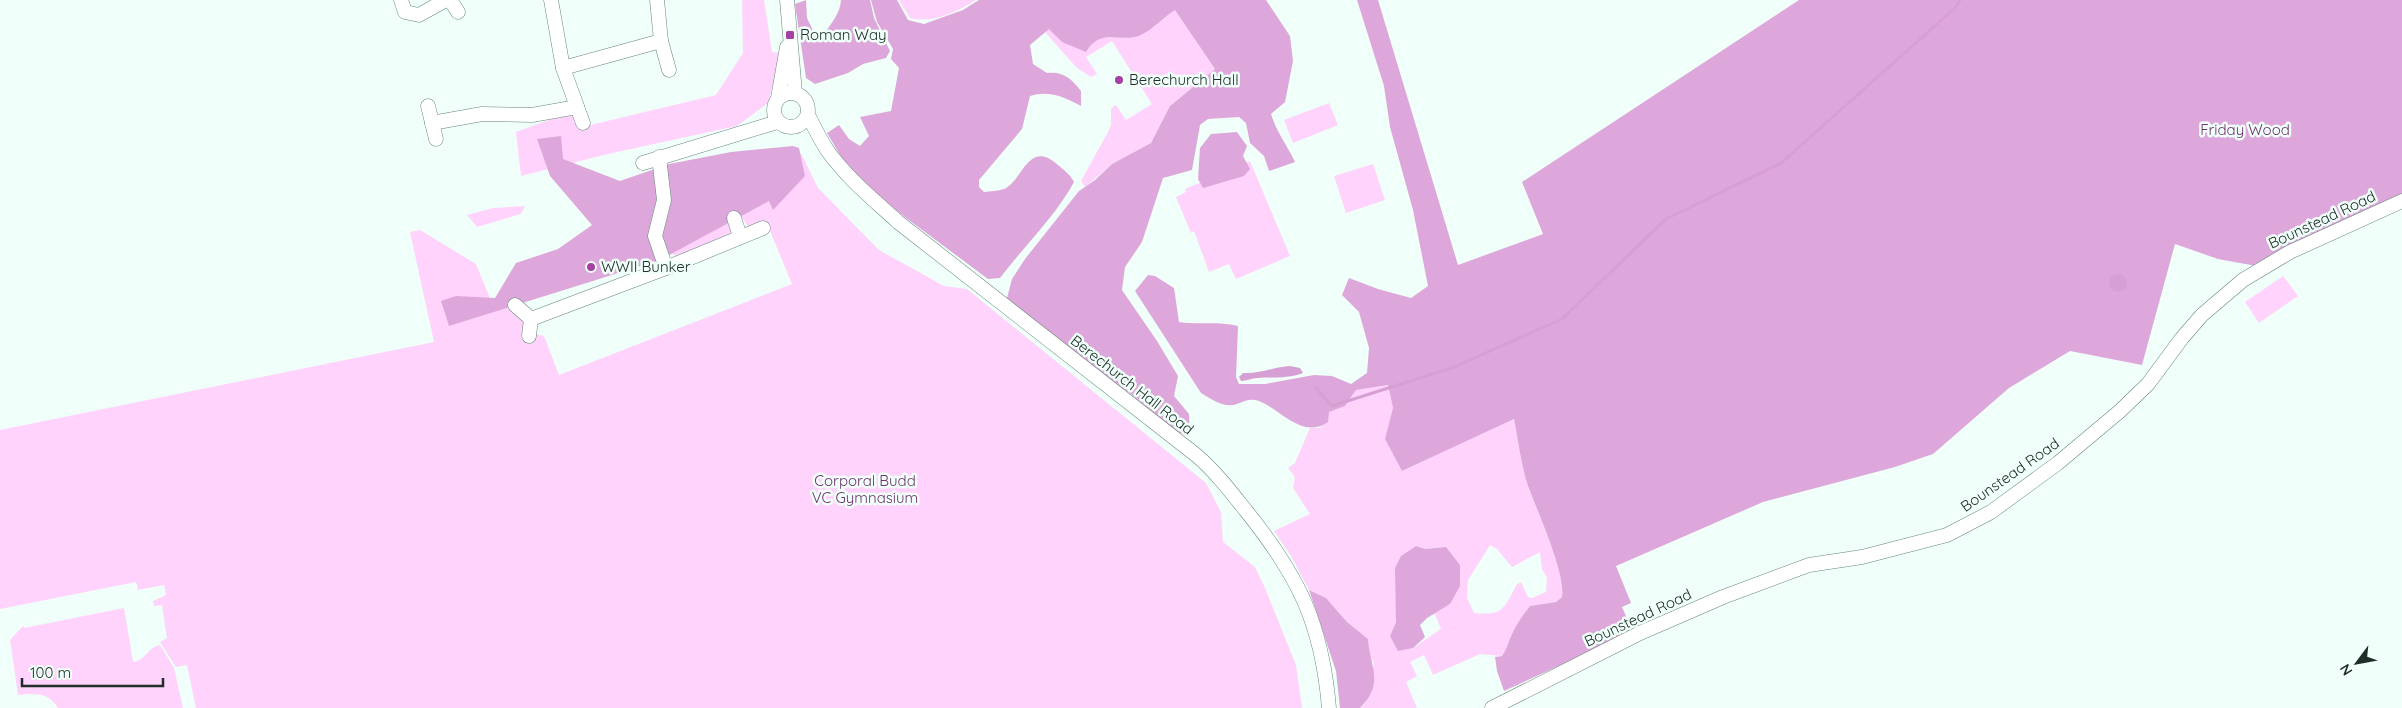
<svg xmlns="http://www.w3.org/2000/svg" width="2402" height="708" viewBox="0 0 2402 708" font-family="Quicksand,sans-serif">
	<rect width="100%" height="100%" fill="#f0fff9"/>
	<g fill="#ffd3fb" fill-rule="evenodd">
		<path d="M 742,0 L 764,0 L 772,52 L 781,53 L 768,103 L 737,126 L 608,154 L 521,176 L 516,132 L 571,112 L 582,127 L 716,95 L 743,53 Z"/>
		<path d="M 899,0 L 976,0 C 956,12 933,24 910,18 Z"/>
		<path d="M 1175,9 L 1215,69 L 1170,106 L 1151,143 L 1112,164 L 1085,187 L 1081,181 L 1108,132 L 1111,125 L 1111,108 L 1116,105 L 1126,120 L 1152,104 L 1112,41 L 1086,57 L 1097,74 L 1091,77 L 1077,68 L 1045,32 L 1049,28 L 1062,42 L 1091,43 L 1101,38 L 1142,35 Z"/>
		<path d="M 1329,103 L 1338,125 L 1293,143 L 1284,120 Z"/>
		<path d="M 801,153 L 818,188 L 879,250 L 944,286 L 967,289 L 1206,483 L 1221,512 L 1223,542 L 1255,567 L 1265,588 L 1296,665 L 1302,708 L 196,708 L 187,665 L 176,667 L 160,642 L 167,638 L 162,605 L 154,606 L 153,601 L 166,595 L 164,585 L 138,590 L 136,582 L 0,609 L 0,430 L 434,342 L 410,232 L 420,230 L 476,264 L 494,308 L 516,306 L 525,312 L 528,332 L 544,336 L 559,375 L 792,284 L 766,221 L 748,226 L 739,214 L 734,227 L 728,236 L 676,256 L 669,252 L 769,187 Z"/>
		<path d="M 1250,161 L 1290,256 L 1236,279 L 1229,264 L 1209,272 L 1194,231 L 1191,233 L 1176,197 L 1186,192 L 1185,189 Z"/>
		<path d="M 1373,164 L 1385,200 L 1346,213 L 1334,176 Z"/>
		<path d="M 525,206 L 521,214 L 477,227 L 467,215 L 493,208 Z"/>
		<path d="M 2283,276 L 2298,296 L 2259,323 L 2245,302 Z"/>
		<path d="M 1388,385 L 1393,408 L 1390,422 L 1402,471 L 1514,419 C 1518,440 1521,463 1527,483 C 1536,510 1566,573 1562,597 L 1556,602 L 1530,606 C 1523,615 1517,624 1512,634 C 1508,642 1507,649 1502,656 L 1480,654 L 1433,675 L 1424,655 L 1410,662 L 1417,676 L 1406,682 L 1417,708 L 1360,708 L 1365,704 L 1374,663 L 1369,655 L 1368,639 L 1347,622 L 1326,598 L 1309,590 L 1291,556 L 1274,531 L 1310,514 L 1293,488 L 1295,477 L 1288,468 L 1295,463 L 1310,428 L 1320,428 L 1328,412 L 1345,406 L 1356,390 ZM 1490,545 L 1497,549 L 1512,567 L 1540,552 L 1542,569 L 1547,578 L 1546,592 L 1532,598 L 1528,597 L 1521,582 L 1517,584 C 1504,608 1504,616 1474,613 L 1467,598 L 1468,580 ZM 1416,546 L 1424,549 L 1446,547 L 1450,604 L 1434,612 L 1441,629 L 1413,648 L 1390,636 L 1396,622 Z"/>
		<path d="M 124,608 L 133,662 C 145,661 148,647 160,645 L 174,668 L 183,708 L 58,708 C 49,692 34,693 18,695 L 10,640 L 23,626 L 24,628 Z"/>
	</g>
	<g fill="#dea7db">
		<path d="M 806,0 L 807,18 L 819,43 C 826,28 840,17 841,0 L 870,0 L 874,18 L 890,51 L 886,58 L 863,64 L 848,73 L 815,84 L 806,78 L 795,4 Z"/>
		<path d="M 871,0 L 897,0 L 908,20 L 924,24 L 963,10 L 979,0 L 1266,0 L 1290,36 L 1293,61 L 1285,102 L 1271,114 C 1277,133 1287,145 1295,162 L 1269,171 L 1264,156 L 1250,143 L 1246,123 L 1239,117 L 1208,119 L 1200,125 L 1192,170 L 1163,178 L 1142,242 L 1125,267 L 1122,290 L 1157,341 L 1178,376 L 1174,396 L 1189,414 L 1190,436 L 1174,431 L 1131,394 L 1094,371 L 1007,298 L 1012,279 L 1025,259 L 1079,191 L 1095,180 L 1112,164 L 1151,143 L 1170,106 L 1215,69 L 1175,10 C 1164,17 1154,28 1143,34 C 1123,45 1101,26 1086,52 L 1062,42 L 1049,29 L 1030,45 L 1033,64 L 1047,73 C 1063,71 1072,79 1081,91 L 1081,106 C 1064,97 1049,90 1030,96 L 1022,129 L 979,180 L 979,187 L 984,192 C 990,191 998,191 1004,189 C 1023,181 1028,138 1058,165 C 1064,170 1070,174 1074,182 C 1055,217 1025,245 1000,278 L 988,279 L 878,197 L 847,167 L 827,133 L 839,125 L 849,139 L 860,146 L 869,136 L 860,117 L 891,111 L 899,68 L 891,59 L 893,49 L 877,22 Z"/>
		<path d="M 1357,0 L 1378,0 L 1458,265 L 1543,234 L 1522,182 L 1799,0 L 2402,0 L 2402,201 L 2262,267 L 2218,259 L 2175,244 L 2142,365 L 2070,351 L 2009,388 L 1933,454 L 1895,467 L 1763,502 L 1616,566 L 1631,603 L 1622,607 L 1633,632 L 1504,691 L 1497,671 L 1495,657 L 1502,656 C 1507,649 1508,642 1512,634 C 1517,623 1523,615 1530,606 L 1556,602 L 1562,597 C 1566,573 1536,509 1527,483 C 1521,463 1518,440 1514,419 L 1402,471 L 1385,439 L 1393,408 L 1388,385 L 1356,390 L 1345,406 L 1329,412 L 1328,422 C 1302,440 1280,409 1259,401 C 1249,397 1242,403 1233,405 C 1222,407 1209,398 1201,393 L 1135,291 L 1148,275 L 1155,276 L 1174,288 L 1179,322 C 1199,325 1219,321 1238,326 L 1236,377 L 1239,384 L 1265,384 L 1314,375 L 1332,376 L 1351,384 L 1367,373 L 1369,348 L 1359,312 L 1342,295 L 1349,278 L 1378,289 L 1411,298 L 1428,286 L 1413,210 L 1390,127 L 1384,86 Z"/>
		<path d="M 1237,132 L 1247,146 L 1243,156 L 1250,169 L 1244,176 L 1203,188 L 1198,179 L 1200,148 L 1211,134 Z"/>
		<path d="M 561,136 L 563,159 L 620,181 L 669,164 L 731,152 L 793,146 L 799,148 L 805,176 L 773,210 L 769,201 L 660,260 L 449,326 L 441,301 L 456,296 L 495,298 L 516,263 L 558,249 L 592,225 L 550,176 L 537,139 Z"/>
		<path d="M 1416,546 L 1425,549 L 1446,547 L 1460,565 L 1460,586 L 1450,604 L 1427,618 L 1420,625 L 1425,637 L 1413,648 L 1398,651 L 1390,636 L 1396,622 L 1395,568 L 1401,556 Z"/>
		<path d="M 1309,590 L 1326,598 L 1347,622 L 1368,639 C 1370,668 1385,683 1360,708 L 1340,708 L 1336,671 Z"/>
	</g>
	<g fill="#d7a0d4">
		<circle cx="2118" cy="283" r="9"/>
		<path d="M 1290,366 L 1300,368 L 1303,373 C 1288,379 1272,377 1257,378 C 1252,378 1247,381 1241,381 L 1239,377 L 1243,373 C 1259,374 1274,367 1290,366 Z"/>
	</g>
	<g fill="none" stroke-linecap="round" stroke-linejoin="round">
		<path stroke="#d7a0d4" stroke-width="3" d="M 1316,388 L 1332,406 L 1454,367 L 1562,319 L 1666,219 L 1781,163 L 1955,8 L 1960,0"/>
		<g stroke="#64867a" stroke-width="15">
			<g id="minor">
				<path d="M 401,0 L 405,12 L 419,15 L 446,0"/>
				<path d="M 450,0 L 458,12"/>
				<path d="M 551,0 L 563,68 L 583,123"/>
				<path d="M 657,0 L 661,41 L 669,70"/>
				<path d="M 787,0 L 795,93"/>
				<path d="M 563,68 L 661,41"/>
				<circle cx="791" cy="110" r="17"/>
				<path d="M 778,98 L 787,47"/>
				<path d="M 428,106 L 436,139"/>
				<path d="M 808,115 C 814,127 820,139 827,150 C 847,178 873,199 898,222 L 1196,455 C 1215,471 1231,492 1247,512 C 1299,577 1322,624 1329,708"/>
				<path d="M 432,123 L 482,114 L 532,115 L 577,107"/>
				<path d="M 643,163 L 777,122"/>
				<path d="M 734,218 L 740,236"/>
				<path d="M 666,268 L 763,228"/>
				<path d="M 515,305 L 531,319 L 666,268 L 655,236 L 664,200 L 659,157"/>
				<path d="M 529,336 L 531,319"/>
				<path d="M 1492,708 L 1640,633 L 1723,597 L 1809,565 L 1862,557 L 1947,535 L 1991,512 L 2058,463 L 2120,411 L 2148,384 L 2182,338 L 2202,315 L 2243,280 L 2290,252 L 2402,201"/>
			</g>
		</g>
		<use href="#minor" stroke="#fff" stroke-width="14"/>
	</g>
	<g fill="#a640a4" stroke="#f0fff9" stroke-width="2">
		<rect x="785" y="30" width="10" height="10" rx="2.5"/>
		<circle cx="1119" cy="80" r="5"/>
		<circle cx="591" cy="267" r="5"/>
	</g>
	<g text-anchor="middle" stroke-width="5" stroke-linejoin="round" paint-order="stroke">
		<g font-size="15" fill="#202e29" stroke="#f0fff9" text-anchor="start">
			<text x="800" y="40">Roman Way</text>
			<text x="1129" y="85">Berechurch Hall</text>
			<text x="601" y="272">WWII Bunker</text>
		</g>
		<g font-size="15" fill="#723170" stroke="#f0fff9">
			<text x="2245" y="135">Friday Wood</text>
			<text x="865" y="486">Corporal Budd<tspan x="865" dy="17">VC Gymnasium</tspan></text>
		</g>
		<g font-size="15" fill="#202e29" stroke="#f0fff9">
			<text transform="translate(2322 220) rotate(-25)" y="5">Bounstead Road</text>
			<text transform="translate(1132 385) rotate(38)" y="5">Berechurch Hall Road</text>
			<text transform="translate(2010 475) rotate(-35)" y="5">Bounstead Road</text>
			<text transform="translate(1638 618) rotate(-25)" y="5">Bounstead Road</text>
		</g>
	</g>
	<g transform="translate(2357 663) rotate(238)" stroke="#f0fff9" stroke-width="4" paint-order="stroke">
	<path d="M0-4L9 19L0 12L-9 19Z" fill="#202e29"/>
	<text y="-8" font-size="14" font-weight="bold" text-anchor="middle" fill="#202e29">N</text>
	</g>
	<path d="M22 678v8h141v-8" fill="none" stroke="#202e29" stroke-width="2.5"/>
	<text x="30" y="678" font-size="15" fill="#202e29" stroke="#f0fff9" stroke-width="4" paint-order="stroke">100 m</text>
</svg>
